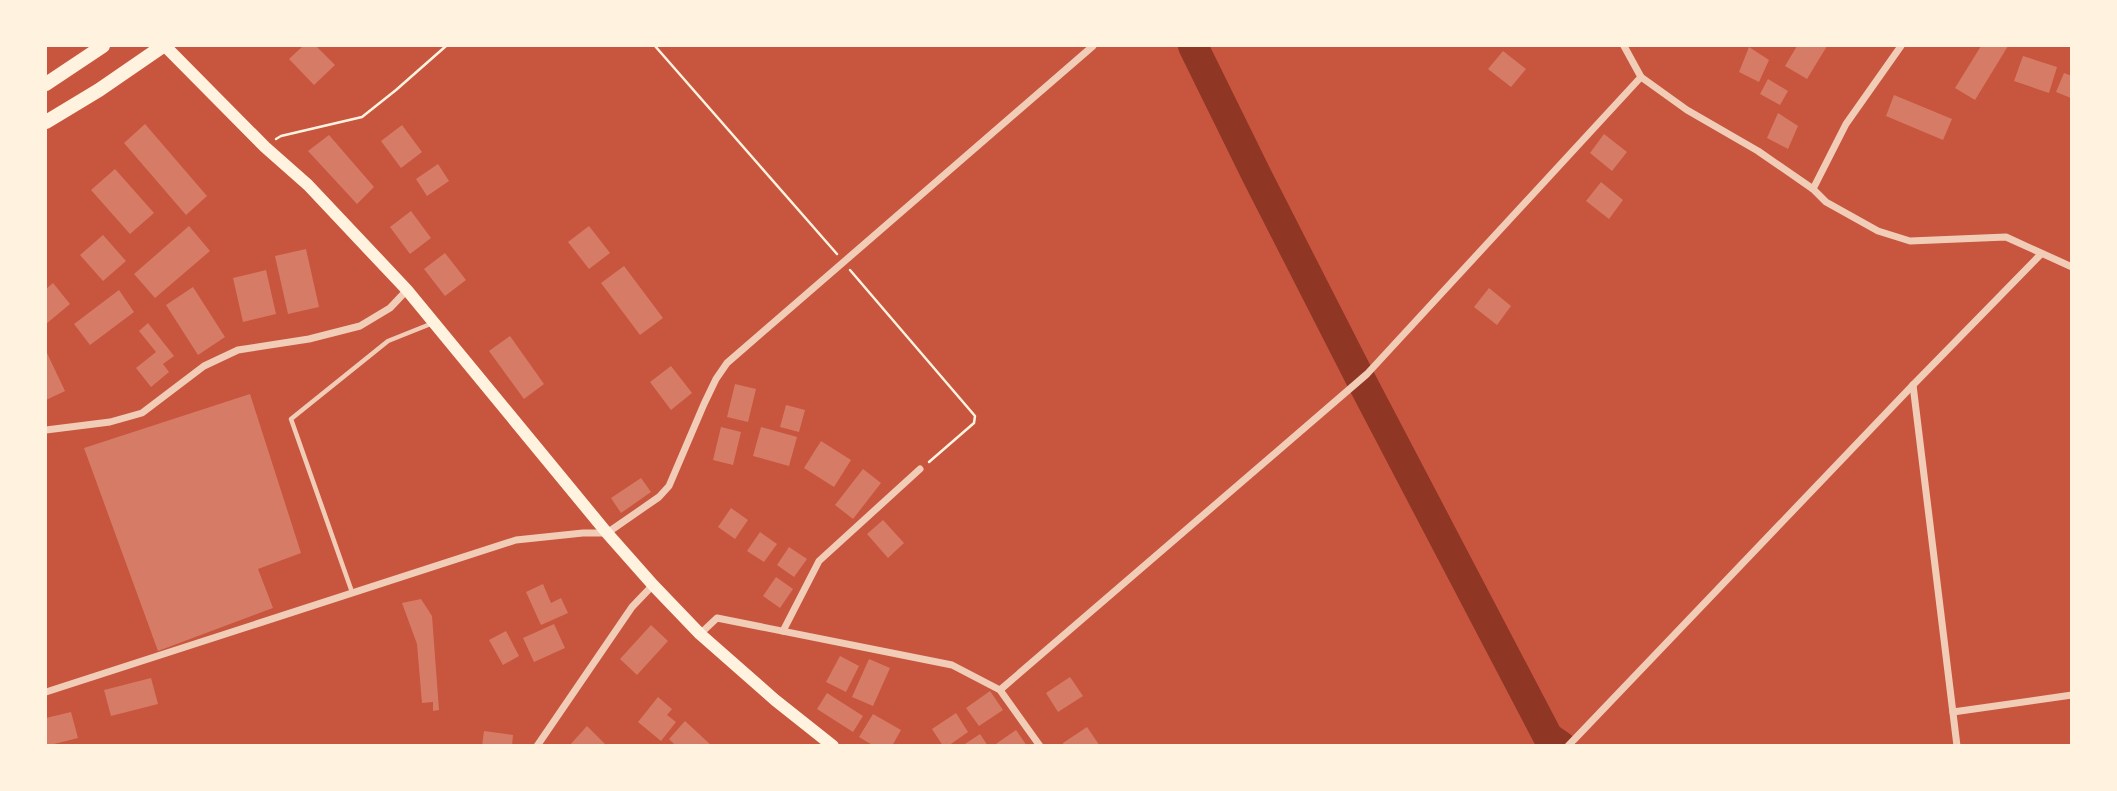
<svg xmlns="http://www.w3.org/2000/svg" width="2117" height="791" viewBox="0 0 2117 791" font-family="'Golos Text',sans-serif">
	<rect width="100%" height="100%" fill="#c8553d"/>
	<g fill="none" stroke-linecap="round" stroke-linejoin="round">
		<path stroke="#8f3625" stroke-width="30" d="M 1193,46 L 1257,176 L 1360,378 L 1548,737 L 1561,746"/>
	</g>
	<g fill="#d67c66">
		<path d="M 303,46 L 316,46 L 335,65 L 314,85 L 289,59 Z"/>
		<path d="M 1797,46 L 1827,46 L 1807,79 L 1785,66 Z"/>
		<path d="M 1981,46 L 2008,46 L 1975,100 L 1955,88 Z"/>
		<path d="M 1749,47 L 1769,60 L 1759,82 L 1739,72 Z"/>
		<path d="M 1503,51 L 1526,69 L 1511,87 L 1488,69 Z"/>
		<path d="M 2023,56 L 2057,67 L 2049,93 L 2014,81 Z"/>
		<path d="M 2064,73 L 2072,76 L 2071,98 L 2056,92 Z"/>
		<path d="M 1768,79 L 1788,91 L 1780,105 L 1760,94 Z"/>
		<path d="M 1894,95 L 1952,119 L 1943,140 L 1886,116 Z"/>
		<path d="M 1778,113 L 1798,126 L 1788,149 L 1767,138 Z"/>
		<path d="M 145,124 L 207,196 L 186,215 L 124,143 Z"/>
		<path d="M 402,125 L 422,152 L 401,168 L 381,141 Z"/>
		<path d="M 1604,134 L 1627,152 L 1612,171 L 1590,153 Z"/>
		<path d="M 329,135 L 374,187 L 357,204 L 308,151 Z"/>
		<path d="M 438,164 L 449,181 L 427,196 L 416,179 Z"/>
		<path d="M 115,169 L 154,213 L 130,234 L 91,190 Z"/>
		<path d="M 1601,182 L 1623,200 L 1609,219 L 1586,201 Z"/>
		<path d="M 411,211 L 431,238 L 410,254 L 390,227 Z"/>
		<path d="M 189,226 L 210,251 L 155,298 L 134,274 Z"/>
		<path d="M 589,226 L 610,253 L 589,269 L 568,242 Z"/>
		<path d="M 103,235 L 126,261 L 103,281 L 80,255 Z"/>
		<path d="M 306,249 L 319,307 L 288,314 L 275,256 Z"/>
		<path d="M 445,253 L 466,280 L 445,296 L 424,269 Z"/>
		<path d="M 624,266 L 663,318 L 640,335 L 601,283 Z"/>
		<path d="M 266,270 L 276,314 L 243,322 L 233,278 Z"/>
		<path d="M 53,283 L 70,304 L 46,324 L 46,289 Z"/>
		<path d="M 193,287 L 225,337 L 198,355 L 166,305 Z"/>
		<path d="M 1489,288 L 1511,306 L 1497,325 L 1474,307 Z"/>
		<path d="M 119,290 L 134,312 L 90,345 L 74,324 Z"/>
		<path d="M 148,323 L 174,356 L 163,364 L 169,372 L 151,387 L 136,368 L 156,352 L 139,331 Z"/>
		<path d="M 510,336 L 544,384 L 524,399 L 489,351 Z"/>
		<path d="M 46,351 L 65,391 L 46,400 Z"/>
		<path d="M 671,366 L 692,393 L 671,410 L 650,382 Z"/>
		<path d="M 735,384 L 756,389 L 748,422 L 727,417 Z"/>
		<path d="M 250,394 L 301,553 L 258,569 L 273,608 L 158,651 L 84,448 Z"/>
		<path d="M 786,405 L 805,410 L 799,432 L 780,427 Z"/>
		<path d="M 721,427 L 741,432 L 733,465 L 713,460 Z"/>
		<path d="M 761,427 L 797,437 L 789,466 L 753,456 Z"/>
		<path d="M 821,441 L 851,460 L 834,487 L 804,468 Z"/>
		<path d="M 863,469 L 881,483 L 853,519 L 835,505 Z"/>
		<path d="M 641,478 L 651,492 L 621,513 L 611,498 Z"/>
		<path d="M 731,508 L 748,520 L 735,539 L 718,527 Z"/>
		<path d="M 883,520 L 904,543 L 888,558 L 867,534 Z"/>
		<path d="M 760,532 L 777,544 L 764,562 L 747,551 Z"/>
		<path d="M 789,547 L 807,559 L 794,577 L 777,565 Z"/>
		<path d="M 776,577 L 793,589 L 780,608 L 763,596 Z"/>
		<path d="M 543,584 L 551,603 L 561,598 L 568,613 L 541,625 L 526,592 Z"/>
		<path d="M 421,599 L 432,616 L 439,710 L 433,711 L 433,702 L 422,703 L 417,644 L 402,603 Z"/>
		<path d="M 554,624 L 565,648 L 534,662 L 523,638 Z"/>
		<path d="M 651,625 L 668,641 L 637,675 L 620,659 Z"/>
		<path d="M 506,631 L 519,656 L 503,665 L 489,640 Z"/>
		<path d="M 840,656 L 859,666 L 846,692 L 826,682 Z"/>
		<path d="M 869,659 L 890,668 L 873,706 L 852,697 Z"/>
		<path d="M 1070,677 L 1083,696 L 1058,712 L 1046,693 Z"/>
		<path d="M 151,678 L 158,704 L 111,716 L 104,690 Z"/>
		<path d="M 990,691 L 1003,710 L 979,726 L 966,708 Z"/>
		<path d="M 827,693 L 863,716 L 853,732 L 817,709 Z"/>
		<path d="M 658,697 L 672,709 L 667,715 L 676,722 L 661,741 L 638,722 Z"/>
		<path d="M 71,712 L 78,738 L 46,746 L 46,718 Z"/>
		<path d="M 956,713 L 968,732 L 948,746 L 943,746 L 932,729 Z"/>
		<path d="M 873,714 L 901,730 L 892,746 L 874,746 L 859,737 Z"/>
		<path d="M 685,721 L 712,746 L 676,746 L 669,739 Z"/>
		<path d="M 587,726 L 607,746 L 569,746 Z"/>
		<path d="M 1087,727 L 1100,746 L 1064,746 L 1063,743 Z"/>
		<path d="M 1016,730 L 1027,746 L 993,746 Z"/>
		<path d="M 484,731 L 513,735 L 512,746 L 482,746 Z"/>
		<path d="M 980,734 L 988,746 L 962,746 Z"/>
	</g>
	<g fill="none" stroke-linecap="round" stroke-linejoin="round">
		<g stroke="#fff3e0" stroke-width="2.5">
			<path d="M 655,46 L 837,254"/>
			<path d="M 276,139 L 281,136 L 362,117 L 396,90 L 446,46"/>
			<path d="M 850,270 L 975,416 L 974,423 L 929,462"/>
		</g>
		<path stroke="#f1ccb7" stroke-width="4.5" d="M 352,592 L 291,419 L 388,341 L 433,323"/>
		<g stroke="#f1ccb7" stroke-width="7">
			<path d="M 1624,46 L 1641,77 L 1687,110 L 1758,151 L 1813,189 L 1826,202 L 1878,231 L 1910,241 L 2006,237 L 2072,267"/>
			<path d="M 1813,189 L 1846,124 L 1901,46"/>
			<path d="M 1913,385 L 1957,746"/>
			<path d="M 46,430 L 110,422 L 142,413 L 204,366 L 238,350 L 309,339 L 360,326 L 390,308 L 407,290"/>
			<path d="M 783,631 L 819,561 L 920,469"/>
			<path d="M 700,634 L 717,618 L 952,665 L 1000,690 L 1040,746"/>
			<path d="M 1000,690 L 1367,374 L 1641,77"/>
			<path d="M 46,692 L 516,540 L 583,533 L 607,533 L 659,497 L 669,486 L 704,404 L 716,379 L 727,363 L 1093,46"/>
			<path d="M 1953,712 L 2072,695"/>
			<path d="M 537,746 L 632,607 L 653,585"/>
			<path d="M 1568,746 L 1913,385 L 2041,254"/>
		</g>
		<path stroke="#fff3e0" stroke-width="12" d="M 165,46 L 265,147 L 308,185 L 407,290 L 607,533 L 653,585 L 700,634 L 775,700 L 833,746"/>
		<g stroke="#fff3e0" stroke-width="14">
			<path d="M 46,84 L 103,46"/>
			<path d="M 46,122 L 99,90 L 163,46"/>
		</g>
	</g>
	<rect width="2117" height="791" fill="none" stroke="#fff3e0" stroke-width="94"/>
</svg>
